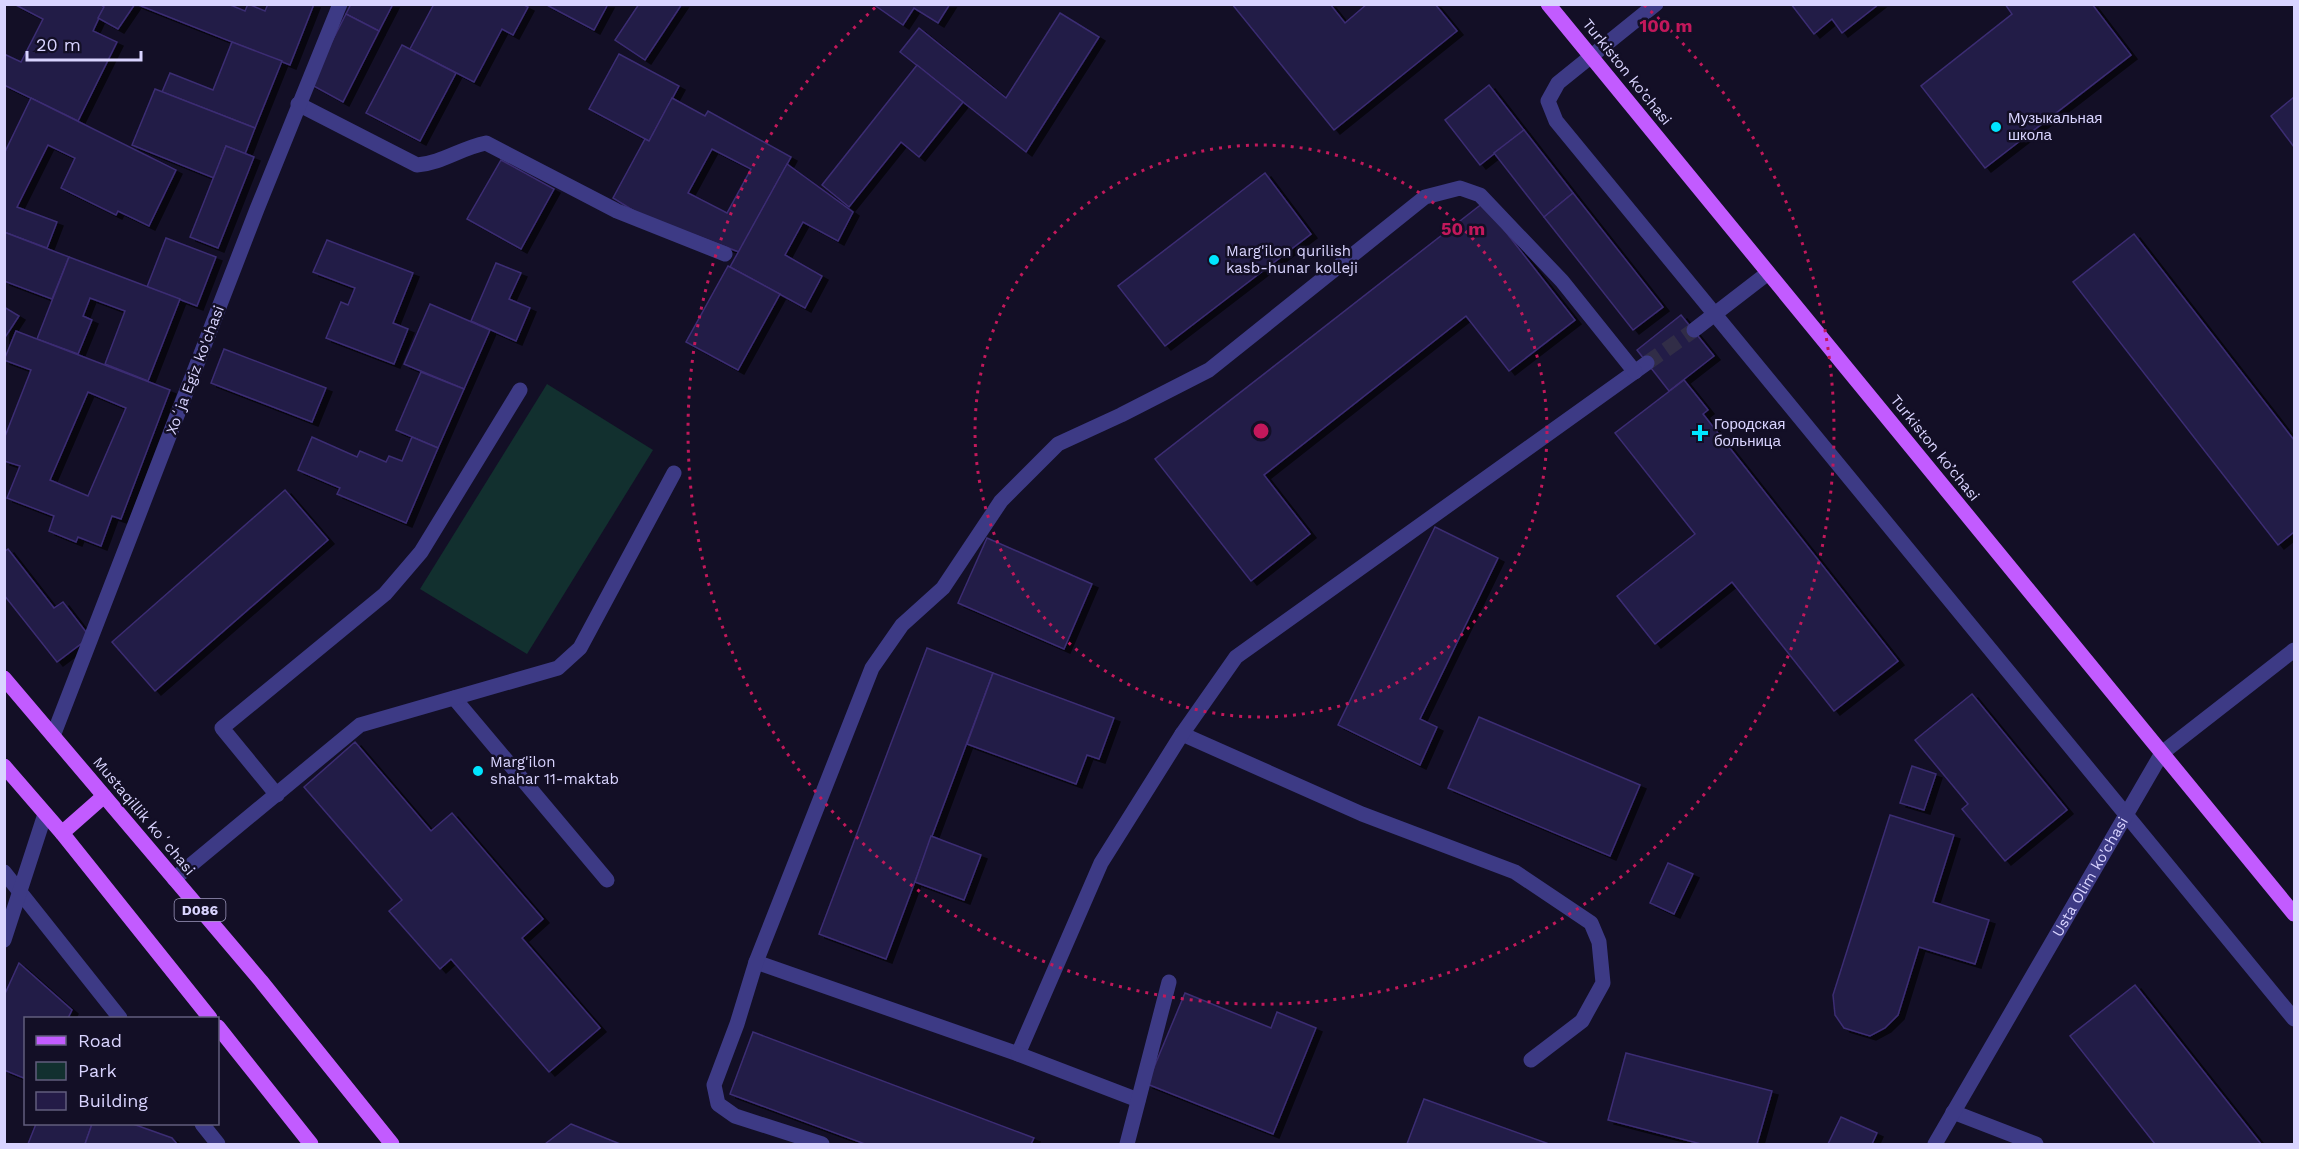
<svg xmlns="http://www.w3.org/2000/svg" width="2299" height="1149" viewBox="0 0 2299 1149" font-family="'Work Sans',sans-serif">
	<defs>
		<filter id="shadow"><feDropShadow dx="6" dy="4" stdDeviation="0" flood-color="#0009"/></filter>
	</defs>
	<rect width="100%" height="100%" fill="#130f26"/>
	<path fill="#12302f" d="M 547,384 L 653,450 L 527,654 L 420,589 Z"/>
	<g fill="#241b47" stroke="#3b2d73" stroke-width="1.5" fill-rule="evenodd" filter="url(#shadow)">
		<path d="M 14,4 L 100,4 L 104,7 L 93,31 L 117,42 L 78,121 L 4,85 L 4,54 L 21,62 L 43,19 Z"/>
		<path d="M 100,4 L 135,4 L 118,29 L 98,18 L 104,7 Z"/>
		<path d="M 136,4 L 228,4 L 245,11 L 248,4 L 265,11 L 268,4 L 314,4 L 290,65 Z"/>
		<path d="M 351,4 L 393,4 L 379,31 L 346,14 Z"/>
		<path d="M 434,4 L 522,4 L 528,7 L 513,35 L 502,29 L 474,82 L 410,49 Z"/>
		<path d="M 545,4 L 608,4 L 594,30 Z"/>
		<path d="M 639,4 L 682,4 L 645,60 L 615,40 Z"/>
		<path d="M 873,4 L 950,4 L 938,23 L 914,8 L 903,25 Z"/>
		<path d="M 1232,4 L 1330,4 L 1345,23 L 1367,4 L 1435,4 L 1457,31 L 1334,130 Z"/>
		<path d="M 1791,4 L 1879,4 L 1842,33 L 1832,19 L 1814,34 Z"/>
		<path d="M 2005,4 L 2092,4 L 2131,55 L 1985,168 L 1921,86 L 2012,14 Z"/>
		<path d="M 1060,13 L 1099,37 L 1026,152 L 900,52 L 919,28 L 1006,98 Z"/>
		<path d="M 346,14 L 379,31 L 343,102 L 310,84 Z"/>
		<path d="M 232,42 L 282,61 L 255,128 L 162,92 L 170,73 L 213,90 Z"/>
		<path d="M 402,45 L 456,73 L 420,141 L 366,113 Z"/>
		<path d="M 619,54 L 679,86 L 649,141 L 589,109 Z"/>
		<path d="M 917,65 L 963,102 L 919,157 L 901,142 L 849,207 L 822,185 Z"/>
		<path d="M 1489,85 L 1524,130 L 1480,165 L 1445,120 Z"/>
		<path d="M 155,89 L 255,128 L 245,154 L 226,146 L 214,178 L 132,145 Z"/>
		<path d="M 2294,97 L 2294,147 L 2271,116 Z"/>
		<path d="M 31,98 L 176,170 L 149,226 L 118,211 L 116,215 L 61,188 L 75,158 L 48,145 L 17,207 L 57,222 L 47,248 L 4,232 L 4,154 Z"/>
		<path d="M 672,98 L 705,116 L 708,111 L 791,157 L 739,252 L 639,214 L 613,198 L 645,139 L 649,141 ZM 712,149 L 751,169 L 727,213 L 688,193 Z"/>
		<path d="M 1524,130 L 1573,193 L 1544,217 L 1494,153 Z"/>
		<path d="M 226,146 L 254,157 L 218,248 L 190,237 Z"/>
		<path d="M 501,160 L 554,189 L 521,249 L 467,219 Z"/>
		<path d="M 787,164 L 853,212 L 838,241 L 803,222 L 785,255 L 822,276 L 805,308 L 730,267 Z"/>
		<path d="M 1265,173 L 1311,234 L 1165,346 L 1118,286 Z"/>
		<path d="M 1573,193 L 1663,307 L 1633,330 L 1544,217 Z"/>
		<path d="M 1483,203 L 1575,320 L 1509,371 L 1466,316 L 1264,475 L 1310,534 L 1251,581 L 1155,459 Z"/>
		<path d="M 4,232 L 69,257 L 52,299 L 4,281 Z"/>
		<path d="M 2134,234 L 2294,440 L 2294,532 L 2278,545 L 2073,282 Z"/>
		<path d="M 166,238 L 216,257 L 197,306 L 147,287 Z"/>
		<path d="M 327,240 L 413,273 L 393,323 L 408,329 L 394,364 L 326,338 L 341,302 L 348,305 L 355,288 L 313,272 Z"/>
		<path d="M 69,257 L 180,299 L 148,381 L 105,364 L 125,311 L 90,298 L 83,316 L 92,320 L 78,354 L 37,339 Z"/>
		<path d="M 496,263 L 521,273 L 509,299 L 530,308 L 516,341 L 471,321 Z"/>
		<path d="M 728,266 L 780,294 L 738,370 L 686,342 Z"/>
		<path d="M 430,304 L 490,330 L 464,389 L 404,364 Z"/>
		<path d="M 4,307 L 19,316 L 4,339 Z"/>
		<path d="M 1681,315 L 1714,356 L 1669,391 L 1637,350 Z"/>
		<path d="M 16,331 L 170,390 L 121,519 L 112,516 L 101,546 L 78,537 L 76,542 L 49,531 L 54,516 L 7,498 L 20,466 L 4,461 L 4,439 L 31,370 L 4,360 ZM 88,392 L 126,408 L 88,496 L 50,480 Z"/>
		<path d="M 224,349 L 326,388 L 312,422 L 211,383 Z"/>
		<path d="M 421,372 L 464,389 L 438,448 L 396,430 Z"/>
		<path d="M 1684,380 L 1708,410 L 1703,414 L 1898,661 L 1834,711 L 1732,582 L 1655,644 L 1617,596 L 1695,534 L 1615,433 Z"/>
		<path d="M 312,437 L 357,457 L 360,451 L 386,462 L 389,456 L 402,461 L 412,437 L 438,448 L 406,523 L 337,494 L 340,488 L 298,470 Z"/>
		<path d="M 285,490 L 328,540 L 155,691 L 112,642 Z"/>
		<path d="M 1435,527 L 1498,558 L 1420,719 L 1437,727 L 1420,765 L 1338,725 Z"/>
		<path d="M 987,538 L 1092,584 L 1064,649 L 958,603 Z"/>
		<path d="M 8,549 L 54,608 L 63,602 L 90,637 L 57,662 L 4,595 L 4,552 Z"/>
		<path d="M 927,648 L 993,673 L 886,959 L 819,934 Z"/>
		<path d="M 993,673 L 1114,718 L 1099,759 L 1087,755 L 1076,784 L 967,744 Z"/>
		<path d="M 1972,694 L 2067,810 L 2005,861 L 1962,809 L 1968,804 L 1915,740 Z"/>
		<path d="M 1479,717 L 1640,785 L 1610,856 L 1448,788 Z"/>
		<path d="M 355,742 L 431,831 L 452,813 L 543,919 L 522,938 L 600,1028 L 549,1072 L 451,959 L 440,969 L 389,911 L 402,900 L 304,787 Z"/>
		<path d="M 1912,766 L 1936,774 L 1924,810 L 1900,803 Z"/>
		<path d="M 1890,815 L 1954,835 L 1933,902 L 1989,920 L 1975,964 L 1919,947 L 1898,1015 L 1885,1028 L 1870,1036 L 1844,1028 L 1835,1015 L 1833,995 Z"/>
		<path d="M 931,836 L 981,855 L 964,900 L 915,882 Z"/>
		<path d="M 1668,863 L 1693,874 L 1674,914 L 1650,903 Z"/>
		<path d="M 19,963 L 72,1010 L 68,1018 L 26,1018 L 26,1079 L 4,1070 L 4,996 Z"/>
		<path d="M 2135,985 L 2261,1144 L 2155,1144 L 2070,1036 Z"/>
		<path d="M 1185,993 L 1271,1028 L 1277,1012 L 1316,1028 L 1273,1134 L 1147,1084 Z"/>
		<path d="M 753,1032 L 1034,1138 L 1031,1144 L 865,1144 L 730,1094 Z"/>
		<path d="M 1626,1053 L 1772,1091 L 1757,1144 L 1701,1144 L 1608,1120 Z"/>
		<path d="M 1424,1099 L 1549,1144 L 1407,1144 Z"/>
		<path d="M 1841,1117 L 1877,1133 L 1872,1144 L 1828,1144 Z"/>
		<path d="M 36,1124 L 92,1124 L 85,1144 L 28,1144 Z"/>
		<path d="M 92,1124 L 133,1124 L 172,1138 L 177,1144 L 85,1144 Z"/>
		<path d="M 571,1124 L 620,1144 L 545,1144 Z"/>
	</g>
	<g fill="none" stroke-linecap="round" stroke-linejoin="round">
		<path stroke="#312d47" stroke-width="15" stroke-dasharray="15 8" stroke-linecap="butt" d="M 1647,363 L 1694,330"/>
		<g stroke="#3d3a85" stroke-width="15">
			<path d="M 1656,4 L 1558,83 L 1548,101 L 1556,121 L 2294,1019"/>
			<path d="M 298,104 L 417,165 C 442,163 461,148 486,143 L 617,211 L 725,254"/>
			<path d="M 1694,330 L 1768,273"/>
			<path d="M 454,698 L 607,880"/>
			<path d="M 1182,734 L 1362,814 L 1515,872 L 1591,923 L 1599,942 L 1603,983 L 1582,1021 L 1531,1060"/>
			<path d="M 53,736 L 257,209 L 340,4"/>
			<path d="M 277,795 L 222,728 L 385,594 L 421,552 L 520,390"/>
			<path d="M 4,872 L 120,1018"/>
			<path d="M 174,879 L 360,725 L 558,668 L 580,648 L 674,473"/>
			<path d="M 4,940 L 45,814"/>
			<path d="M 756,962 L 1018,1054 L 1101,863 L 1182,734 L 1236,657 L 1647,363"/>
			<path d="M 1018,1054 L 1138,1100"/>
			<path d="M 1953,1112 L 2036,1144"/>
			<path d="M 202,1124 L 218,1144"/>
			<path d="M 822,1144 L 735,1116 L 718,1104 L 714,1085 L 737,1024 L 756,962 L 872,668 L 902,625 L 943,588 L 1001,501 L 1058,444 L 1121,415 L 1209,370 L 1425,197 L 1460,188 L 1480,195 L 1562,281 L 1635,372"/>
			<path d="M 1127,1144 L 1169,982"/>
			<path id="s1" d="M 1935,1144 L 2162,753 L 2294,650"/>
		</g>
		<g stroke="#c25bff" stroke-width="15">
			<path d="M 1548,4 L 2294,914"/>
			<path d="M 4,678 L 261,981 L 392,1144"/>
			<path d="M 4,766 L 62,833 L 210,1018"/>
			<path d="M 62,833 L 104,796"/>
			<path d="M 218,1027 L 311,1144"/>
		</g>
	</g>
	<g fill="none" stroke="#c2185b" stroke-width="3" stroke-dasharray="3 6">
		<circle cx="1261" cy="431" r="286"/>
		<path d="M1644 5A573 573 0 1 1 878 5"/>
	</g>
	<g fill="#00e5ff" stroke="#130f26" stroke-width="2">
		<circle cx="1996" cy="127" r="6"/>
		<circle cx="1214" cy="260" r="6"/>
		<path d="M1697 424h6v6h6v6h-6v6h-6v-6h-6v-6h6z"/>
		<circle cx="478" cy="771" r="6"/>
	</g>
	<g text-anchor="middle" stroke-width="5" stroke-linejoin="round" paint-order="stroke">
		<rect fill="#130f26" stroke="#9e99be" stroke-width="1.5" x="174.5" y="899" width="51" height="22" rx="4.5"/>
		<g font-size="14" font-weight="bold" fill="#d9d4ff">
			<text x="200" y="915">D086</text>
		</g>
		<g font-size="15" fill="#d9d4ff" stroke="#130f26">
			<text transform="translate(1627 72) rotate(51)" y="5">Turkiston ko’chasi</text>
			<text transform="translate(195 370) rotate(-69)" y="5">Xoʻja Egiz ko'chasi</text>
			<text transform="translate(1935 448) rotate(51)" y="5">Turkiston ko’chasi</text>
			<text transform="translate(144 816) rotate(50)" y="5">Mustaqillik koʻchasi</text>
			<text dy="5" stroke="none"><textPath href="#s1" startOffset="309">Usta Olim ko'chasi</textPath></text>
		</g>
		<g font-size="15" fill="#d9d4ff" stroke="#130f26" text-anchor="start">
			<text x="2008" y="123">Музыкальная<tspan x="2008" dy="17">школа</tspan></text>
			<text x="1226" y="256">Marg'ilon qurilish<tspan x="1226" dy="17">kasb-hunar kolleji</tspan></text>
			<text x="1714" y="429">Городская<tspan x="1714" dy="17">больница</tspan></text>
			<text x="490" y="767">Marg'ilon<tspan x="490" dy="17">shahar 11-maktab</tspan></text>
		</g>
	</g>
	<circle cx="1261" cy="431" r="9" fill="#c2185b" stroke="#130f26" stroke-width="3"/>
	<g font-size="18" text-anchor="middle" font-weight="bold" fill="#c2185b" stroke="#130f26" stroke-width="5" stroke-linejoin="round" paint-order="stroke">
		<text x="1666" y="32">100 m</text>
		<text x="1463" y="235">50 m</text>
	</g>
	<rect width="2299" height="1149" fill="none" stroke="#d9d4ff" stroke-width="12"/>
	<rect x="24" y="1017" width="195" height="108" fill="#130f26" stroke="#625e7d" stroke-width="1.5"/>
	<rect x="36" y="1036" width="30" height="9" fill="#c25bff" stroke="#625e7d" stroke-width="1.5"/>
	<text x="78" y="1047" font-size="18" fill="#d9d4ff">Road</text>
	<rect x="36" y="1062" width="30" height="18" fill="#12302f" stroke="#625e7d" stroke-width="1.5"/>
	<text x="78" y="1077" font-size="18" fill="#d9d4ff">Park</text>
	<rect x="36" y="1092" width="30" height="18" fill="#241b47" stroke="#625e7d" stroke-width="1.5"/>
	<text x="78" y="1107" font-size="18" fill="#d9d4ff">Building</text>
	<path d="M27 51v9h114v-9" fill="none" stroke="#d9d4ff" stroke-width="3"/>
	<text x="36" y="51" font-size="18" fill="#d9d4ff" stroke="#130f26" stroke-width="4.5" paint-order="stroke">20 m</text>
</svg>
